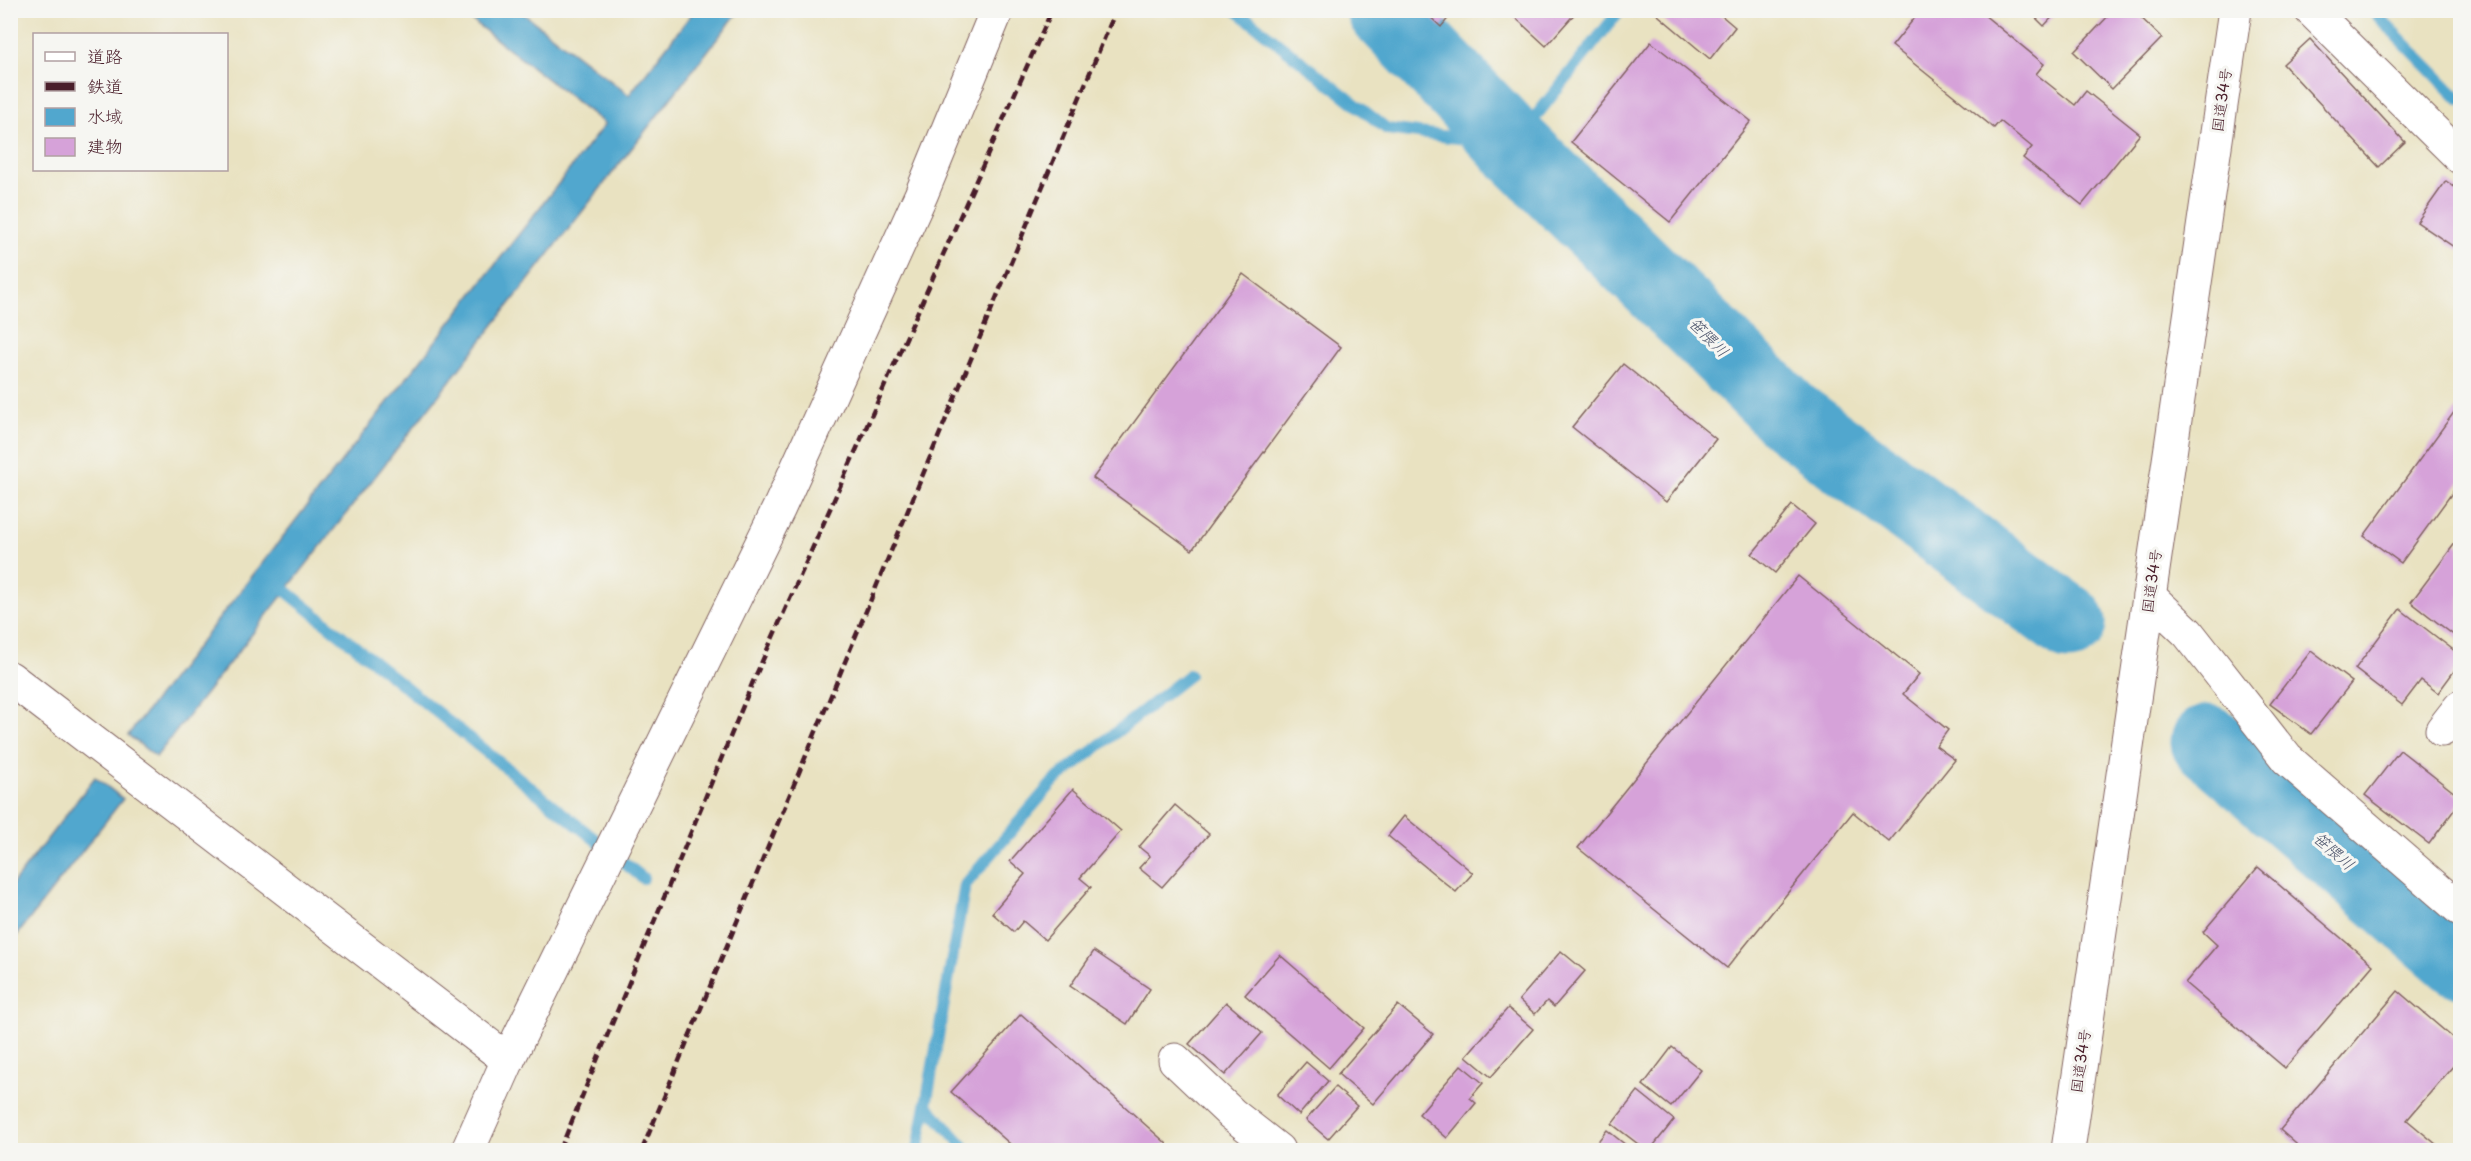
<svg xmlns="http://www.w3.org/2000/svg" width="2471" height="1161" viewBox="0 0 2471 1161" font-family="'Playpen Sans','Klee One',sans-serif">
	<rect width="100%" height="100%" fill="#f6f6f2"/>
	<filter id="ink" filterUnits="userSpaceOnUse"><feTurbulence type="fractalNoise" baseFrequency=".0167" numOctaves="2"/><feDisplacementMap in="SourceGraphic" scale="12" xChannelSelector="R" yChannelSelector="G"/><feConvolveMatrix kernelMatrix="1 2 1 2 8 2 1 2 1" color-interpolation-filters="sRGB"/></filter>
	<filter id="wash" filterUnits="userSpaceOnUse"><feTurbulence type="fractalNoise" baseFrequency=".008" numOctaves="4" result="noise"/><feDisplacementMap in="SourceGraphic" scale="24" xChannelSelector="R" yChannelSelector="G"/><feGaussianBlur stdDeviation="1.35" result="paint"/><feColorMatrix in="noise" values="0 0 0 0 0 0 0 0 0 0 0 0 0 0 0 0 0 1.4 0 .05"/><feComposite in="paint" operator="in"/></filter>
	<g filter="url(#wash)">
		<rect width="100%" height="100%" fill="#e9e2c1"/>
		<g fill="#51a7ce" stroke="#4e637c" stroke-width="1.5">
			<path d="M 460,11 L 520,11 L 629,95 L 694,11 L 739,11 L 156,757 L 128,735 L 605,124 Z"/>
			<path d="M 95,777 L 123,799 L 11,943 L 11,886 Z"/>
		</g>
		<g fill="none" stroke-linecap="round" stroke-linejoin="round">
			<g stroke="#51a7ce" stroke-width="12">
				<path d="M 1236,10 L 1387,129 L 1513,145 L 1620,10"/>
				<path d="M 2372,10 L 2460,100"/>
				<path d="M 286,591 L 643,878"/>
				<path d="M 928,1107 L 967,1150"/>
				<path d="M 918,1150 L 965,885 L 1054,781 L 1189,675"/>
			</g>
			<g stroke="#51a7ce" stroke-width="75">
				<path d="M 1384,10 L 1513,145 L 1789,416 L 2069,623"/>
				<path d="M 2208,742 L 2460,960"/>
			</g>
		</g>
		<g id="blocks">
			<g fill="#d6a2d9">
				<path d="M 1423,10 L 1455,10 L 1441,27 Z"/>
				<path d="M 1507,10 L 1578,10 L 1546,46 Z"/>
				<path d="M 1652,10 L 1715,10 L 1735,27 L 1710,59 Z"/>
				<path d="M 1921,10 L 1978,10 L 2044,64 L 2036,74 L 2075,105 L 2086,91 L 2140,134 L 2082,205 L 2023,158 L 2032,147 L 2000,121 L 1994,128 L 1892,46 Z"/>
				<path d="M 2028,10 L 2059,10 L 2044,26 Z"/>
				<path d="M 2114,10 L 2133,10 L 2162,38 L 2112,89 L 2074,52 Z"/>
				<path d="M 2310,39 L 2405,142 L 2379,167 L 2283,64 Z"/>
				<path d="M 1651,42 L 1751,121 L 1670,222 L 1571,142 Z"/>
				<path d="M 2446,181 L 2460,191 L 2460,251 L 2417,222 Z"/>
				<path d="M 1243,274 L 1341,347 L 1192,550 L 1093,478 Z"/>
				<path d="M 1623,364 L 1716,439 L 1666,502 L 1572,427 Z"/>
				<path d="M 2460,404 L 2460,482 L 2401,563 L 2364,536 Z"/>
				<path d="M 1792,505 L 1815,524 L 1775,573 L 1752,554 Z"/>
				<path d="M 2456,542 L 2460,546 L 2460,640 L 2411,602 Z"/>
				<path d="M 1798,576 L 1919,674 L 1903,694 L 1948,730 L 1936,746 L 1955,760 L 1889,842 L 1853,812 L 1727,968 L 1578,848 Z"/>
				<path d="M 2400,609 L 2460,655 L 2460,663 L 2438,693 L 2421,680 L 2402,705 L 2355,669 Z"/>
				<path d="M 2311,651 L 2352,682 L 2311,734 L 2270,704 Z"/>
				<path d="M 2400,750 L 2460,797 L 2460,802 L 2429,844 L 2365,795 Z"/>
				<path d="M 1073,789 L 1121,831 L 1080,878 L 1091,887 L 1045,940 L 1023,921 L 1014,932 L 992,913 L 1025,874 L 1010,861 Z"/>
				<path d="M 1175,805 L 1209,834 L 1162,887 L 1139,868 L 1150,856 L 1139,847 Z"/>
				<path d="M 1404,816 L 1473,873 L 1456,892 L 1388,836 Z"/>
				<path d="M 2258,867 L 2373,965 L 2285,1068 L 2185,983 L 2217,945 L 2203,932 Z"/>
				<path d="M 1094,951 L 1150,989 L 1127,1024 L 1070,986 Z"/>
				<path d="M 1561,951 L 1585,971 L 1554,1007 L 1547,1001 L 1535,1014 L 1519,1000 Z"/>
				<path d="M 1280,955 L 1364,1028 L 1329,1068 L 1245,995 Z"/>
				<path d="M 2398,991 L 2460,1044 L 2460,1058 L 2407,1120 L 2443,1150 L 2303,1150 L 2280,1130 Z"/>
				<path d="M 1226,1002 L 1262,1033 L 1225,1075 L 1189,1044 Z"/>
				<path d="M 1398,1005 L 1433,1034 L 1373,1104 L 1338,1074 Z"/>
				<path d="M 1508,1008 L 1533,1029 L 1491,1077 L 1466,1056 Z"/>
				<path d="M 1021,1014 L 1167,1144 L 1161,1150 L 1017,1150 L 951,1092 Z"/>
				<path d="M 1672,1047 L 1701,1070 L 1671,1107 L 1643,1085 Z"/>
				<path d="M 1306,1062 L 1328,1081 L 1299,1115 L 1277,1095 Z"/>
				<path d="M 1461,1065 L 1483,1083 L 1470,1098 L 1476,1103 L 1447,1138 L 1419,1114 Z"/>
				<path d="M 1335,1087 L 1357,1106 L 1328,1139 L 1306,1120 Z"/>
				<path d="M 1638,1091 L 1674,1120 L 1650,1150 L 1646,1150 L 1612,1124 Z"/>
				<path d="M 1607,1130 L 1632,1150 L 1591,1150 Z"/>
			</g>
		</g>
	</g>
	<g filter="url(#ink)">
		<use href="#blocks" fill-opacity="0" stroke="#826360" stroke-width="1.5"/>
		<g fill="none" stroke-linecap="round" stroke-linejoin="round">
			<g stroke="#826360" stroke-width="35">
				<g id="minor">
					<path d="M 2311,10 L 2460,157"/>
					<path d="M 2149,596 L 2188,633 L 2287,759 L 2460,909"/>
					<path d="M 10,678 L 508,1060"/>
					<path d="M 2442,730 L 2460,707"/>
					<path d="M 1175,1060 L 1232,1114 L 1278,1150"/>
					<path d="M 468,1150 L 508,1060 L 779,508 L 921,195 L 997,10"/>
				</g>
			</g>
			<g stroke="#826360" stroke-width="35">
				<path id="trunk" d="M 2068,1150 L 2235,10"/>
			</g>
			<use href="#minor" stroke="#fff" stroke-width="33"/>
			<use href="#trunk" stroke="#fff" stroke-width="33"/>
			<g stroke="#4a1f2b" stroke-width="4.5" stroke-dasharray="9 4.5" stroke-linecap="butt">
				<path d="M 560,1150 L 752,684 L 1052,10"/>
				<path d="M 642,1150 L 1116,10"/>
			</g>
		</g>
	</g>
	<g text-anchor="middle" stroke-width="6" stroke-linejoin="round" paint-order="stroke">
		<g font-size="15" fill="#4a1f2b" stroke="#f6f6f2">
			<text transform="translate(2222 100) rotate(-82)" y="5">国道34号</text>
			<text transform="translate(2152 581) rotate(-82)" y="5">国道34号</text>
			<text transform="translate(2081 1061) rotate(-82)" y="5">国道34号</text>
		</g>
		<g font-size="16" font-style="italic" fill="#4d556c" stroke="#f6f6f2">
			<text transform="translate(1709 337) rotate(45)" y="6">笹隈川</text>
			<text transform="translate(2334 851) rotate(41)" y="6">笹隈川</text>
		</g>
	</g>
	<rect width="2471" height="1161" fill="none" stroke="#f6f6f2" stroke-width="36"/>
	<rect x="33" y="33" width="195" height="138" fill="#f6f6f2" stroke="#b1a0a2" stroke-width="1.5"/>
	<rect x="45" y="52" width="30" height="9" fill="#ffffff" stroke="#b1a0a2" stroke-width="1.5"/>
	<text x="87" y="63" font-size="18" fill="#4a1f2b">道路</text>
	<rect x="45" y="82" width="30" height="9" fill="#4a1f2b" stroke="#b1a0a2" stroke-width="1.5"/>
	<text x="87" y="93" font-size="18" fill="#4a1f2b">鉄道</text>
	<rect x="45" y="108" width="30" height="18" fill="#51a7ce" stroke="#b1a0a2" stroke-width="1.5"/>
	<text x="87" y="123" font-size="18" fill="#4a1f2b">水域</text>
	<rect x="45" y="138" width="30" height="18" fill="#d6a2d9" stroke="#b1a0a2" stroke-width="1.5"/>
	<text x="87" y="153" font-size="18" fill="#4a1f2b">建物</text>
</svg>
